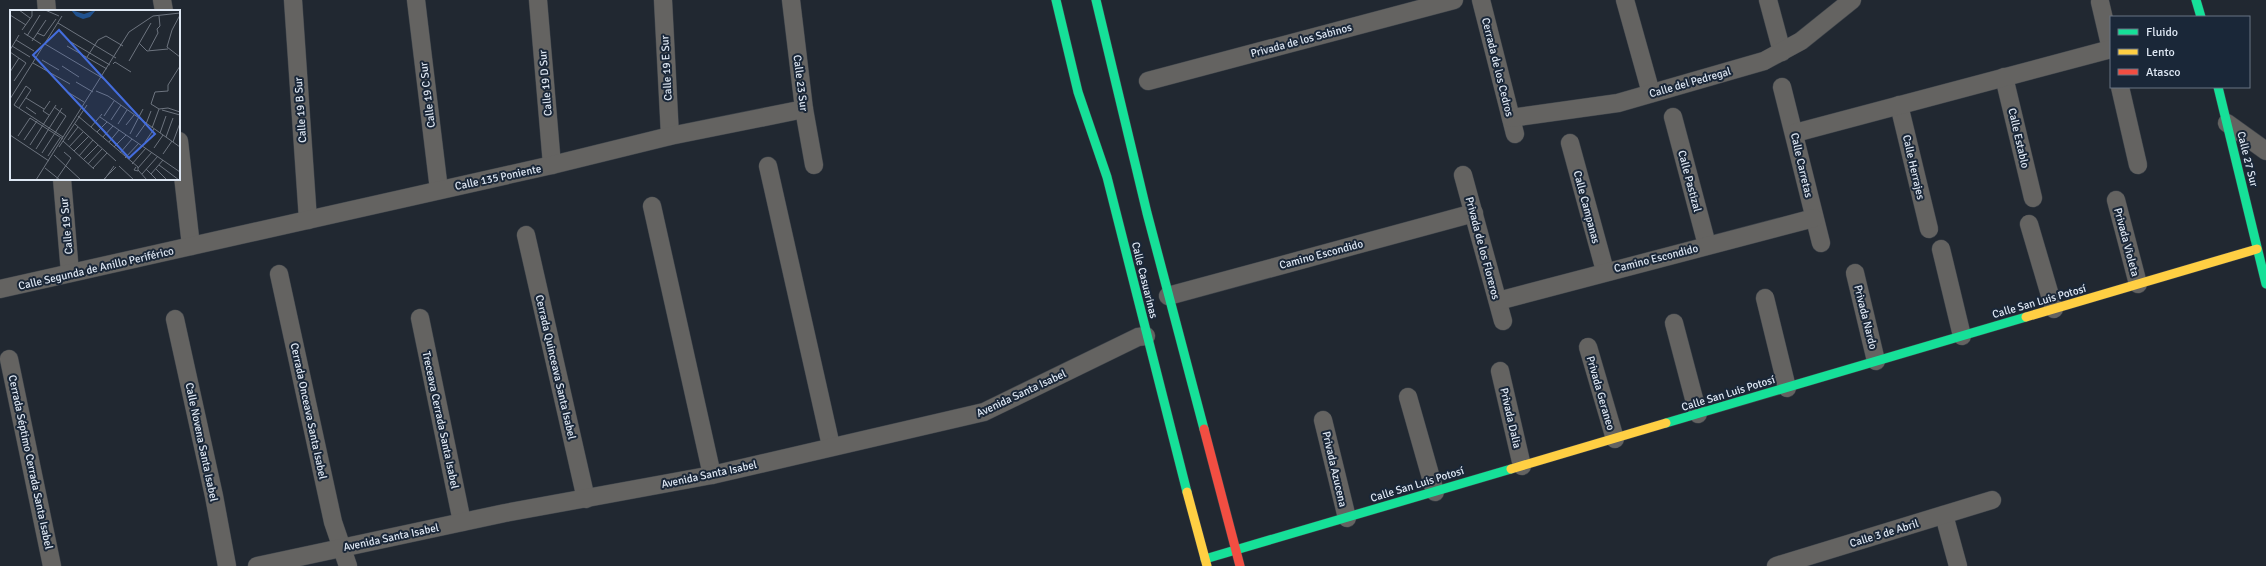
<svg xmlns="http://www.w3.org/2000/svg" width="2266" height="566" viewBox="0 0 2266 566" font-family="Signika,sans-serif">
	<rect width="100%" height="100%" fill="#212831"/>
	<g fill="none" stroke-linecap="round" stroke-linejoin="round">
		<g stroke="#3d434a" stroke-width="19">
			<g id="street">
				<path d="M 46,0 L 47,11"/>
				<path d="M 162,0 L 164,11"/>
				<path d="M 293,0 L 308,220"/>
				<path d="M 416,0 L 439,190"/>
				<path d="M 538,0 L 552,165"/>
				<path d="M 663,0 L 670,136"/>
				<path d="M 791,0 L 804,109 L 814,165"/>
				<path d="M 1481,0 L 1515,134"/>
				<path d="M 1625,0 L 1651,93"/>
				<path d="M 1768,0 L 1782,52"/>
				<path d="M 2100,2 L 2111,49"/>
				<path d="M 2004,77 L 2033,198"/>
				<path d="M 1148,81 L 1454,0"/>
				<path d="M 1782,87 L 1821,243"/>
				<path d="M 2120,87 L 2138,165"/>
				<path d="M 1899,105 L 1929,229"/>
				<path d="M 1673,117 L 1707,245"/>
				<path d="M 1511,118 L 1618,103 L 1764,61 L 1801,41 L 1852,0"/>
				<path d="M 2227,123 L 2266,151"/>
				<path d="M 1795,133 L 2111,49"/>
				<path d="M 179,141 L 191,246"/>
				<path d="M 1570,143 L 1605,271"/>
				<path d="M 768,166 L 831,446"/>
				<path d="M 1463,175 L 1503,321"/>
				<path d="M 62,179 L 70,273"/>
				<path d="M 2116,200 L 2138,284"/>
				<path d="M 652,206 L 712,475"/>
				<path d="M 2029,224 L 2054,309"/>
				<path d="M 526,235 L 586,499"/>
				<path d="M 1941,249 L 1962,336"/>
				<path d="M 1855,273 L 1876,361"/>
				<path d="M 279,274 L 333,522 L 348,566"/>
				<path d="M 0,289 L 552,165 L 670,136 L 804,109"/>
				<path d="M 1168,296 L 1474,213"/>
				<path d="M 1765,298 L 1787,388"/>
				<path d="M 1498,301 L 1814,218"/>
				<path d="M 420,318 L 462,522"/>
				<path d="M 175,319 L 214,496 L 227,566"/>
				<path d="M 1674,323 L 1698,414"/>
				<path d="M 1588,347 L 1615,439"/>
				<path d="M 9,359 L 52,566"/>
				<path d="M 1500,371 L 1522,466"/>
				<path d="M 1408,397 L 1435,492"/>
				<path d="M 1323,420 L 1347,518"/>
				<path d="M 1944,515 L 1958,566"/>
				<path d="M 257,566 L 505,513 L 712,475 L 984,412 L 1138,337 L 1146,336"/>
				<path d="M 1776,566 L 1992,500"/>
			</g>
		</g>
		<g stroke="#3d434a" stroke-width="10">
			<g id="fast">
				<path d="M 1056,0 L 1078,92 L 1107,177 L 1187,492"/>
				<path d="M 1096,0 L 1147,213 L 1204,429"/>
				<path d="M 2196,0 L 2201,17"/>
				<path d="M 2218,87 L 2266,284"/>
				<path d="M 1666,423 L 2026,317"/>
				<path d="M 1205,559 L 1511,469"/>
			</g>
		</g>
		<g stroke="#3d434a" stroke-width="10">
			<g id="slow">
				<path d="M 2026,317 L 2257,249"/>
				<path d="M 1511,469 L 1666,423"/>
				<path d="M 1187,492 L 1207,566"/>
			</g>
		</g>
		<g stroke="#3d434a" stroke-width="10">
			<path id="jam" d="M 1204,429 L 1240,566"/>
		</g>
		<use href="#street" stroke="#646361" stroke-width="18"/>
		<use href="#fast" stroke="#16e098" stroke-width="9"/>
		<use href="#slow" stroke="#ffcf43" stroke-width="9"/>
		<use href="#jam" stroke="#f24e42" stroke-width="9"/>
	</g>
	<g text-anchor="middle" stroke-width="4" stroke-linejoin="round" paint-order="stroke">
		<g font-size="11" fill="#dee7f3" stroke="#1a2738">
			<text transform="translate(1301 40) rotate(-15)" y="4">Privada de los Sabinos</text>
			<text transform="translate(1498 67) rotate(76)" y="4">Cerrada de los Cedros</text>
			<text transform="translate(666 68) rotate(-93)" y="4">Calle 19 E Sur</text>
			<text transform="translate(1690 82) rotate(-16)" y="4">Calle del Pedregal</text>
			<text transform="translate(545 83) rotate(-95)" y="4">Calle 19 D Sur</text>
			<text transform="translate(801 83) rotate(83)" y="4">Calle 23 Sur</text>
			<text transform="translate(427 95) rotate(-97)" y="4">Calle 19 C Sur</text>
			<text transform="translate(300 110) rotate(-94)" y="4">Calle 19 B Sur</text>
			<text transform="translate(2019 138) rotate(77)" y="4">Calle Establo</text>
			<text transform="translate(2248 159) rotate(76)" y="4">Calle 27 Sur</text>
			<text transform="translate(1802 165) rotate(77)" y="4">Calle Carretas</text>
			<text transform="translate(1914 167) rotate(77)" y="4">Calle Herrajes</text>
			<text transform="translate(498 177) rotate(-12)" y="4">Calle 135 Poniente</text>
			<text transform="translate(1690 181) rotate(75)" y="4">Calle Pastizal</text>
			<text transform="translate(1587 207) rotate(75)" y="4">Calle Campanas</text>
			<text transform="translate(66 226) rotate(-95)" y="4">Calle 19 Sur</text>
			<text transform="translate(2127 242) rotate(75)" y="4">Privada Violeta</text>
			<text transform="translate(1483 248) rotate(75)" y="4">Privada de los Floreros</text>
			<text transform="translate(1321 254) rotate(-15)" y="4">Camino Escondido</text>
			<text transform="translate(1656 258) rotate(-14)" y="4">Camino Escondido</text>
			<text transform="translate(96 268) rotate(-13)" y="4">Calle Segunda de Anillo Periférico</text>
			<text transform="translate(1145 280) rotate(76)" y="4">Calle Casuarinas</text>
			<text transform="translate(2039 301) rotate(-16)" y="4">Calle San Luis Potosí</text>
			<text transform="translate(1866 317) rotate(76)" y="4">Privada Nardo</text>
			<text transform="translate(556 367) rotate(77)" y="4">Cerrada Quinceava Santa Isabel</text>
			<text transform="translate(1021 393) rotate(-25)" y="4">Avenida Santa Isabel</text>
			<text transform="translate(1601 393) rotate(74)" y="4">Privada Geraneo</text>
			<text transform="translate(1728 393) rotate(-17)" y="4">Calle San Luis Potosí</text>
			<text transform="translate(309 411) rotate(78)" y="4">Cerrada Onceava Santa Isabel</text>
			<text transform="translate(1511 418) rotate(77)" y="4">Privada Dalia</text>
			<text transform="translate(441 420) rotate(78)" y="4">Treceava Cerrada Santa Isabel</text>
			<text transform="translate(202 442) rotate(78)" y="4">Calle Novena Santa Isabel</text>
			<text transform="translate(31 462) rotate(78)" y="4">Cerrada Séptimo Cerrada Santa Isabel</text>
			<text transform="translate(1335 469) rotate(77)" y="4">Privada Azucena</text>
			<text transform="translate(709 474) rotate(-12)" y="4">Avenida Santa Isabel</text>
			<text transform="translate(1417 484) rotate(-17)" y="4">Calle San Luis Potosí</text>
			<text transform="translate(1884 533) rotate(-17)" y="4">Calle 3 de Abril</text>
			<text transform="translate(391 537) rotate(-12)" y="4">Avenida Santa Isabel</text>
		</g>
	</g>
	<g transform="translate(10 10)">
		<rect width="170" height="170" fill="#212831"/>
		<path d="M 61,0 L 74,4 L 86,0 L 80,7 L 73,9 L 66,6 Z" fill="#21528f"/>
		<path fill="none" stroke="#6d747f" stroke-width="1" d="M 9,0 L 20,8M 35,0 L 49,6M 109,0 L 122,0M 0,5 L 16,15M 170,5 L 162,20 L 157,37 L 170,47M 48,13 L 106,48M 147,19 L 150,16 L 149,6M 12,20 L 22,6 L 22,0M 14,23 L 31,34M 27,23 L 34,26 L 46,9M 17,26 L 30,5M 6,30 L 24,41M 22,31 L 36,10M 61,32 L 100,55M 129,33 L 137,41 L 158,39M 35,34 L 94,69M 2,36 L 20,47M 57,36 L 97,59M 0,40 L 9,25M 139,40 L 148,23 L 147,19M 0,42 L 16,53 L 4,71M 77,47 L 88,30 L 96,26 L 113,36M 32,50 L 49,60M 119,51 L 141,13M 23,53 L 60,74M 103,54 L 105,52 L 121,62M 52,56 L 69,67M 170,56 L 158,75 L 158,81 L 145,82 L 141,94 L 149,99 L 158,98 L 170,102M 0,62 L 9,48M 66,72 L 83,82M 56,81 L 74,92M 86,81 L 98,86 L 170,137M 16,88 L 34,99M 0,89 L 52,6M 16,97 L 26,104M 9,98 L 21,80 L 16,76 L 4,95 L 53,127M 152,100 L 170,105M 39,105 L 33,101 L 40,91M 68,106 L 128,157 L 128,161 L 124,160 L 126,157M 94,106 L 104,91M 90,107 L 170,162M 20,108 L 53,129M 101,110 L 111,95M 65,114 L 106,151M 108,114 L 117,100M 136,114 L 141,101M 116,115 L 124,105M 81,117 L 92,104M 142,118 L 149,99M 87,122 L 97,112M 150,123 L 156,106M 120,124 L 133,99M 0,125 L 39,151M 8,126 L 20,108M 93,127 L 103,116M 126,127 L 136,113M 156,127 L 163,108M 14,130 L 27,111M 58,130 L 68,117M 53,131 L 84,159M 99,132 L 109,120M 135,132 L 144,119M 163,132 L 170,113M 20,135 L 46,95M 49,137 L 77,95M 59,137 L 73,122M 104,137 L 116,125M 144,138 L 153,125M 26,139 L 52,98M 64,141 L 79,126M 32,143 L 56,106 L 44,97M 110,143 L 122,129M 153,144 L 162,131M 44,145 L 71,170M 38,146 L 50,128M 69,146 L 83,130M 115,148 L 129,133M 73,150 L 88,135M 78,154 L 92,139M 122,154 L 136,138M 149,155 L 169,170M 109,156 L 124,170M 35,158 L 50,170M 83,158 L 97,143M 128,158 L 142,142M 136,159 L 147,170M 146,159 L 157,170M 128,160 L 137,170M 132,164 L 148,146M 141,164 L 153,150M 94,169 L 106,157M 26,170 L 119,22 L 143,6 L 170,3M 46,170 L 61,148 L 54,142M 94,170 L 104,156"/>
		<path fill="#446ddd" fill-opacity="0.15" stroke="#446ddd" stroke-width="2" d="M 49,20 L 145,124 L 119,148 L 23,45 Z"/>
		<rect width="170" height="170" fill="none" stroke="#dee7f3" stroke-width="2"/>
	</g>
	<rect x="2110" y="16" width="140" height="72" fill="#1a2738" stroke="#687483"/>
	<rect x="2118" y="29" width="20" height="6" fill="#16e098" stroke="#687483"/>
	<text x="2146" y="36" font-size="12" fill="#dee7f3">Fluido</text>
	<rect x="2118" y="49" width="20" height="6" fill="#ffcf43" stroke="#687483"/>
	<text x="2146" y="56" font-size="12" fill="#dee7f3">Lento</text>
	<rect x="2118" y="69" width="20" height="6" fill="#f24e42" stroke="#687483"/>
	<text x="2146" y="76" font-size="12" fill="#dee7f3">Atasco</text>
</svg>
